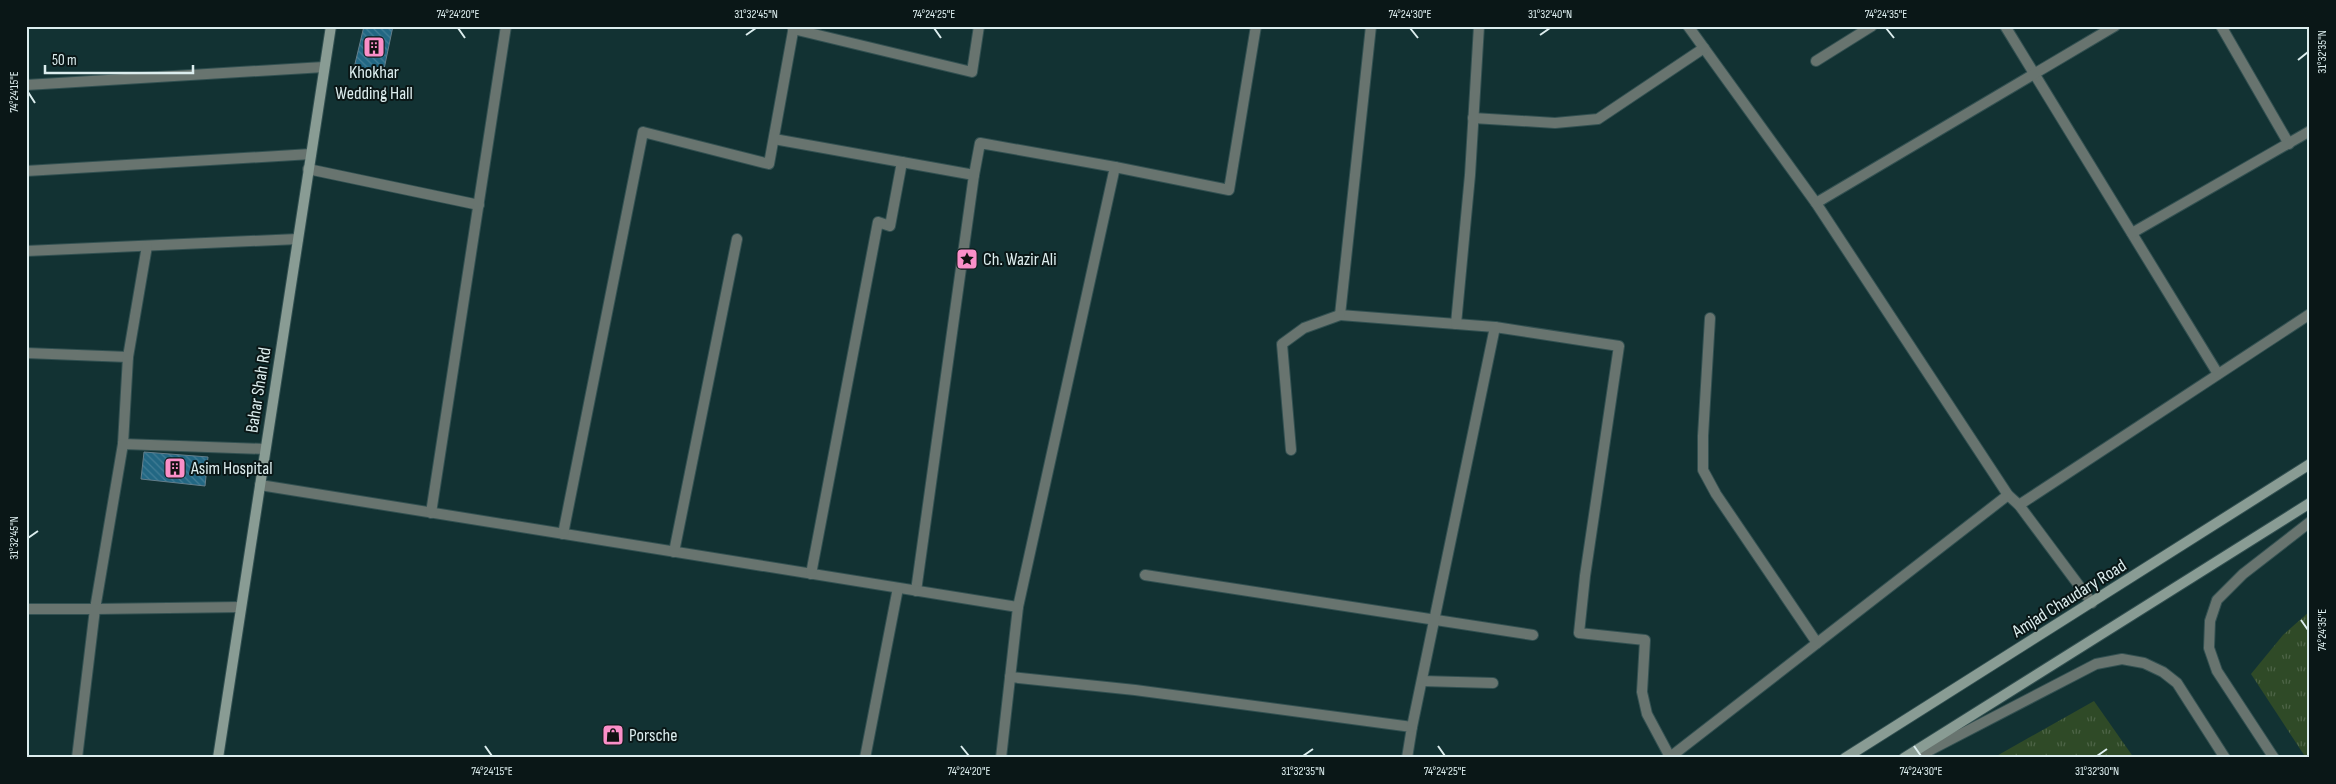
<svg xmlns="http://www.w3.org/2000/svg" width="2336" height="784" viewBox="0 0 2336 784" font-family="'Sofia Sans Condensed',sans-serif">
	<defs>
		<pattern id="park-tufts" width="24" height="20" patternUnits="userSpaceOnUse" patternTransform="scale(1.25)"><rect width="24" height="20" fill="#2f4a27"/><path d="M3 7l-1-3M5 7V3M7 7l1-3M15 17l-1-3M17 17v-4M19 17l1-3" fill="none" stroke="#4d6447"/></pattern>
		<pattern id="building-back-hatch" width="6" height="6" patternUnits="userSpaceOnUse" patternTransform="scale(1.25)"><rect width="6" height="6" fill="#226783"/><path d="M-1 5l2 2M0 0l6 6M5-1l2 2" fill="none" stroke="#427d95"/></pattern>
	</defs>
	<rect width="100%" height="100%" fill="#123233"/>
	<g fill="url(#park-tufts)">
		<path d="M 2310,611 L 2310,758 L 2306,758 L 2251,674 L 2283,635 Z"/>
		<path d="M 2094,701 L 2134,758 L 1993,758 Z"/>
	</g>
	<g fill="url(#building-back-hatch)" stroke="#637e8b">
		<path d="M 364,26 L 393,26 L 383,74 L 354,68 Z"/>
		<path d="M 144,452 L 208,457 L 205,486 L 141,479 Z"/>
	</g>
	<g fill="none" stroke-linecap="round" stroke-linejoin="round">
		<g stroke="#325051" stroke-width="12">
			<g id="minor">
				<path d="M 1371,26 L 1340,315 L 1495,327"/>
				<path d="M 1688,26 L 1816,203 L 2008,495 L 2019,505 L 2092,603"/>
				<path d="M 2005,26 L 2218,374"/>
				<path d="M 2221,26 L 2289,144"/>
				<path d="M 793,29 L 972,72 L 979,26"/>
				<path d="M 1816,61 L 1872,26"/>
				<path d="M 26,85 L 324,67"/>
				<path d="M 1473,118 L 1555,123 L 1598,119 L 1704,48"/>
				<path d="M 774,139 L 974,175 L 916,591"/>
				<path d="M 1115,167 L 1229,190 L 1256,26"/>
				<path d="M 308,169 L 479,205"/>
				<path d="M 26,171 L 311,154"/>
				<path d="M 974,175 L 980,143 L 1115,167 L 1018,607"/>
				<path d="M 1816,203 L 2115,26"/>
				<path d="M 2132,233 L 2310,131"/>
				<path d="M 26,251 L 298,239"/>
				<path d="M 1710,318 L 1703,436 L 1703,470 L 1716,494 L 1817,643"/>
				<path d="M 1456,324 L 1470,175 L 1479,26"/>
				<path d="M 26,353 L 128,357"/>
				<path d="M 123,444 L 128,357 L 147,246"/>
				<path d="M 1291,450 L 1282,344 L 1304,328 L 1340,315"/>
				<path d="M 260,485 L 1018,607 L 1001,758"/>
				<path d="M 2019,505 L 2310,314"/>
				<path d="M 431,513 L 506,26"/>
				<path d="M 563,534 L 643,132 L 769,164 L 794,26"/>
				<path d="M 674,552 L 737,239"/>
				<path d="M 811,574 L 878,222 L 890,226 L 902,162"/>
				<path d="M 1145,575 L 1533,635"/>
				<path d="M 241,607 L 95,609 L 123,444 L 265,449"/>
				<path d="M 26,609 L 95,609 L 77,758"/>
				<path d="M 1010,677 L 1135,690 L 1412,727 L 1407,758"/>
				<path d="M 1422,681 L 1493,683"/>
				<path d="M 1412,727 L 1495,327 L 1619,346 L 1585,576 L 1579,633 L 1645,640 L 1642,692 L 1647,714 L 1670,757"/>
				<path d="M 865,758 L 898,588"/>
				<path d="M 1669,758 L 2008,495"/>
			</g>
		</g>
		<g stroke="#325051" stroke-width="12">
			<g id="tertiary">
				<path d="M 1915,758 L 2096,664 L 2122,659 L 2144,663 L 2163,672 L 2177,683 L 2225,758"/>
				<path d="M 2274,758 L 2217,671 L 2209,648 L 2210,621 L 2217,600 L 2243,574 L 2310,522"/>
			</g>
		</g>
		<g stroke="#325051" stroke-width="12">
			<g id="secondary">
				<path d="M 218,758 L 331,26"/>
				<path d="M 1845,758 L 2310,464"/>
				<path d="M 1904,758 L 2310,503"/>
			</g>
		</g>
		<use href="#minor" stroke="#68746f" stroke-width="10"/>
		<use href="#tertiary" stroke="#68746f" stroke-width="10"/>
		<use href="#secondary" stroke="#899c94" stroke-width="10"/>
	</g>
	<path fill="none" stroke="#dcedee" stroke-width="2" d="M 458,28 L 465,38M 934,28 L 941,38M 1410,28 L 1418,38M 1886,28 L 1894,38M 746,35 L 756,28M 1540,35 L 1550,28M 2298,60 L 2308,52M 28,92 L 35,103M 28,538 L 38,531M 2301,620 L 2308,630M 485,746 L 492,756M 961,746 L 969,756M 1438,746 L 1445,756M 1914,746 L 1921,756M 1303,756 L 1313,749M 2097,756 L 2107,749"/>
	<defs>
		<g id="building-square" transform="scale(1.125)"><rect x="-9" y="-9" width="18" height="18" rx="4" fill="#fa8fc8" stroke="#0a1717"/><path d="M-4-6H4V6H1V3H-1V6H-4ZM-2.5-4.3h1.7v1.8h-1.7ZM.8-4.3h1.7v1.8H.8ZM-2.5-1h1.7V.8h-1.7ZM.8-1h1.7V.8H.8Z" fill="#111"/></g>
		<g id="sight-square" transform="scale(1.125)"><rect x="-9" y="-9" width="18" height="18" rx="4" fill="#fa8fc8" stroke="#0a1717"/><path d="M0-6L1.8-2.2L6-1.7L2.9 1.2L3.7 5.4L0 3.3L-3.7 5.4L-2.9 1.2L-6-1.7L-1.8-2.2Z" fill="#111"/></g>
		<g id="shop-square" transform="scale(1.125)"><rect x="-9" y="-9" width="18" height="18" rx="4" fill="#fa8fc8" stroke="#0a1717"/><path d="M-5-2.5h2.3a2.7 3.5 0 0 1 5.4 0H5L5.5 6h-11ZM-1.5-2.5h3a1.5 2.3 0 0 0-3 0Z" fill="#111"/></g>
	</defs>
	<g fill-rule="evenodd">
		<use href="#building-square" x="374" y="47"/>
		<use href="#sight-square" x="967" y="259"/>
		<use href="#building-square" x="175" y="468"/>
		<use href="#shop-square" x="613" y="735"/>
	</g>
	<g text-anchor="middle" stroke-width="4" stroke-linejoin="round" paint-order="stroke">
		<g font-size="18" fill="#dcedee" stroke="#0a1717" text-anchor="start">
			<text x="374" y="78" text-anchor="middle">Khokhar<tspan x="374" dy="21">Wedding Hall</tspan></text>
			<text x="983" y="265">Ch. Wazir Ali</text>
			<text x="191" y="474">Asim Hospital</text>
			<text x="629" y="741">Porsche</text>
		</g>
		<g font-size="18" fill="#dcedee" stroke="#0a1717">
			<text transform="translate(258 390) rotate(-81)" y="6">Bahar Shah Rd</text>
			<text transform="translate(2069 598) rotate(-32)" y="6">Amjad Chaudary Road</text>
		</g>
	</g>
	<rect width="2336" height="784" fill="none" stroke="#0a1717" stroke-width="55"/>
	<path d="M45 65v8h148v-8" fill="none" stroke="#dcedee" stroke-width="2.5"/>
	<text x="52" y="65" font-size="15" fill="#dcedee" stroke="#0a1717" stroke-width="4" paint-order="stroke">50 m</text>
	<rect x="28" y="28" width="2280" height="728" fill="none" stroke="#dcedee" stroke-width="2"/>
	<g font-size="12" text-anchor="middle" fill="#dcedee">
		<text x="458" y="18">74°24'20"E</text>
		<text x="756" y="18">31°32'45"N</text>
		<text x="934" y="18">74°24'25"E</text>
		<text x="1410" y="18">74°24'30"E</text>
		<text x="1550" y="18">31°32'40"N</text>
		<text x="1886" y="18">74°24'35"E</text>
		<text transform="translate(2322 52) rotate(-90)" y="4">31°32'35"N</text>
		<text transform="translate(14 92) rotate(-90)" y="4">74°24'15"E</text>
		<text transform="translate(14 538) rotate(-90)" y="4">31°32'45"N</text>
		<text transform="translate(2322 630) rotate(-90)" y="4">74°24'35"E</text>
		<text x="492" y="775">74°24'15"E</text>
		<text x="969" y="775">74°24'20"E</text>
		<text x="1303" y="775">31°32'35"N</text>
		<text x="1445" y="775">74°24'25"E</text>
		<text x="1921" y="775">74°24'30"E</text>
		<text x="2097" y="775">31°32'30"N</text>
	</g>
</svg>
